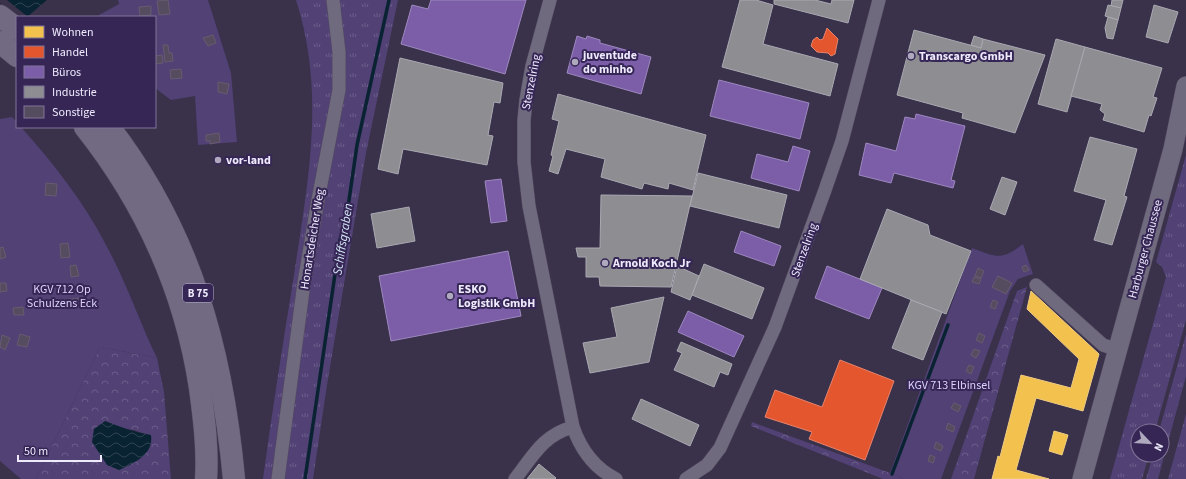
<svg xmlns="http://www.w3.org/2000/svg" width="1186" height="479" viewBox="0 0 1186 479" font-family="'Source Sans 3',sans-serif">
	<defs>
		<pattern id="grass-tufts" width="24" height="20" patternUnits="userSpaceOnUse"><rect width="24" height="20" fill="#514175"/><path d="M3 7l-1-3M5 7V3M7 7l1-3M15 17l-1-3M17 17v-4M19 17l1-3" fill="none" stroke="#6a5d8a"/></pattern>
		<pattern id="forest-crowns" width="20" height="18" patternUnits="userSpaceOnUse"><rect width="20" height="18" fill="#514175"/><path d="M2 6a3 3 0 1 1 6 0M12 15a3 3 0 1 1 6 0" fill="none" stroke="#6a5d8a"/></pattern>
		<pattern id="water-waves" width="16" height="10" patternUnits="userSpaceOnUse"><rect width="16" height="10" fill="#0a2333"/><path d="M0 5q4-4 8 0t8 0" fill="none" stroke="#2e4351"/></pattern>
	</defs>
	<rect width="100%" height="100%" fill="#3a314b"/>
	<g fill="url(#grass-tufts)">
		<path d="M 296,0 L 398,0 L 366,153 L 327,385 L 313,479 L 263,479 C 272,411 283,343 294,275 C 308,180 326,94 296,0 Z"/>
		<path d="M 1186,155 L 1186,320 L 1155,431 L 1138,431 L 1138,455 L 1149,455 L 1142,479 L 1110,479 L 1166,277 L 1162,267 L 1156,262 Z"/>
		<path d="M 1186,334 L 1186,376 L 1158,479 L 1146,479 L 1153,455 L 1162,455 L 1162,431 L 1159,431 Z"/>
		<path d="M 1186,414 L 1186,479 L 1168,479 Z"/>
	</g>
	<g fill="url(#forest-crowns)" fill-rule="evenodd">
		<path d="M 1027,287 L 974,479 L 951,479 L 1017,291 Z"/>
		<path d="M 100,347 L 157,358 L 164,392 L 171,479 L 36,479 ZM 105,421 L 123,429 L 134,430 L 145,434 L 119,469 Z"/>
		<path d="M 752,422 L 890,473 L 904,479 L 883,479 L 751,426 Z"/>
	</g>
	<g fill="#514175">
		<path d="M 118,0 L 208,0 L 231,73 L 237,142 L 198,145 L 195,96 L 171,100 L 155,88 L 155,17 L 100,17 L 99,15 L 119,4 Z"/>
		<path d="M 12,117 L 17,122 L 17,127 L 21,127 C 53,163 84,202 106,245 C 126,281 139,321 157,358 L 100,347 L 36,479 L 21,479 L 0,461 L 0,119 Z"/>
		<path d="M 1023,244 L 1033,274 L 1018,279 L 1010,291 L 941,479 L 904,479 L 890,473 L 972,248 C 996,257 1001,261 1023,244 Z"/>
	</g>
	<g fill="url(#water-waves)">
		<path d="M 4,0 L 47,0 L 27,17 L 0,4 Z"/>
		<path d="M 105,421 C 120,427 135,432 151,435 C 154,454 135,463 119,470 L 107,465 L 92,442 L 94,429 Z"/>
	</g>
	<path fill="#3a314b" d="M 1,0 L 7,0 L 28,17 L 17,17 L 0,42 Z"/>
	<g fill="#f2c14e" stroke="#f1cd82">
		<path d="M 1031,291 L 1099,354 L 1083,411 L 1036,398 L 1016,470 L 1049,479 L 992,479 L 998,456 L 1000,457 L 1021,375 L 1071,388 L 1079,359 L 1027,309 Z"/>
		<path d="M 1054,431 L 1068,435 L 1062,455 L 1049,451 Z"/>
	</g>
	<g fill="#e4572e" stroke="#e7836c">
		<path d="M 827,28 L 838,39 L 835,54 L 831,56 L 828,53 L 817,52 L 811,46 L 813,40 L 817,37 L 820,40 L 823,39 Z"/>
		<path d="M 840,360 L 894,381 L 865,460 L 809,439 L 812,432 L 765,417 L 775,390 L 822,407 Z"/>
	</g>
	<g fill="#7b5ea7" stroke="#9e88c0">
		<path d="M 431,0 L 526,0 L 505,74 L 401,44 L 412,5 L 428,9 Z"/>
		<path d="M 577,36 L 586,39 L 587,36 L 600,40 L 600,43 L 651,57 L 641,94 L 567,73 Z"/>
		<path d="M 719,80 L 809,103 L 800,139 L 710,116 Z"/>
		<path d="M 916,114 L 965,126 L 951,180 L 955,181 L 953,188 L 894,173 L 891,183 L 859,175 L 866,143 L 896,151 L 905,117 L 915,119 Z"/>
		<path d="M 793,146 L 810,151 L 799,191 L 751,178 L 757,154 L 788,162 Z"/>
		<path d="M 501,179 L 507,221 L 491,223 L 485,181 Z"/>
		<path d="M 741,231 L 781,246 L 774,266 L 734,252 Z"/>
		<path d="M 508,251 L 521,316 L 391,341 L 379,276 Z"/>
		<path d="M 827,266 L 882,288 L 869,319 L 815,298 Z"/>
		<path d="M 688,311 L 744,336 L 734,357 L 678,332 Z"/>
	</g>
	<g fill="#8d8d92" stroke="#aaa9b2">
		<path d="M 740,0 L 756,0 L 773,5 L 763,44 L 838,64 L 830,96 L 722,67 Z"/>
		<path d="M 774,0 L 815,0 L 831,4 L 832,0 L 854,0 L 848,23 L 774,4 Z"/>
		<path d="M 1112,0 L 1123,0 L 1121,8 L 1111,6 Z"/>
		<path d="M 1108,5 L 1121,8 L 1118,20 L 1105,16 Z"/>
		<path d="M 1154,5 L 1178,12 L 1168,43 L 1146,37 Z"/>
		<path d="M 1108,17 L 1118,20 L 1113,39 L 1107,38 L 1105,28 Z"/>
		<path d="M 914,30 L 981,48 L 983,39 L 1045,55 L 1015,133 L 962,118 L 963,113 L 897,95 Z"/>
		<path d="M 974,36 L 983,39 L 981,48 L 971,45 Z"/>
		<path d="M 1056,39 L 1085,47 L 1067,112 L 1038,104 Z"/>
		<path d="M 1085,47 L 1162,68 L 1153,97 L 1157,98 L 1151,116 L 1149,115 L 1144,132 L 1103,120 L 1105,114 L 1100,110 L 1102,104 L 1071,96 Z"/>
		<path d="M 400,58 L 503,83 L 500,103 L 494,102 L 488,135 L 493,136 L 487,165 L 403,149 L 398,174 L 378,169 Z"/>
		<path d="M 558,94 L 706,135 L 693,190 L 669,183 L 668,189 L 644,183 L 642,189 L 601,177 L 605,159 L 566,149 L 558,174 L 549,171 L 553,156 L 551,155 L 559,121 L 552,119 Z"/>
		<path d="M 1090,137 L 1137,149 L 1124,196 L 1127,197 L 1112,245 L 1094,240 L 1106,200 L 1074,191 Z"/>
		<path d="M 698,173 L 787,195 L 779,228 L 690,206 Z"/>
		<path d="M 1002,177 L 1017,182 L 1005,215 L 990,209 Z"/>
		<path d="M 601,195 L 692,196 L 671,287 L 600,286 L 599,277 L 586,277 L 586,257 L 578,257 L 576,248 L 600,248 Z"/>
		<path d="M 409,207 L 415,241 L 377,248 L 371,214 Z"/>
		<path d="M 887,209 L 928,225 L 930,235 L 971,251 L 946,314 L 860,279 Z"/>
		<path d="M 704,264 L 764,288 L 752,319 L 692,295 Z"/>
		<path d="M 677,266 L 699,276 L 690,300 L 671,292 Z"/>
		<path d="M 664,297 L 649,362 L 590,373 L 583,343 L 617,337 L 611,308 Z"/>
		<path d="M 911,300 L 942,312 L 923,360 L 892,348 Z"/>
		<path d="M 681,342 L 732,364 L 728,375 L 720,372 L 714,387 L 674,370 L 682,353 L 677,351 Z"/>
		<path d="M 641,399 L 699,425 L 690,446 L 632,419 Z"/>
		<path d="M 539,464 L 556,478 L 555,479 L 527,479 Z"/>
	</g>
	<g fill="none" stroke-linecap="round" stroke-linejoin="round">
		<g stroke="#0a2333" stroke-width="3.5">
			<path d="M 892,474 L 948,325"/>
			<path d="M 305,479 L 340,240 L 348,207 L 357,145 L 389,0"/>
		</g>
	</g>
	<g fill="#564c60" stroke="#675b70">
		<path d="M 168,0 L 170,14 L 159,15 L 157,1 Z"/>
		<path d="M 151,6 L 151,15 L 140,16 L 139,7 Z"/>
		<path d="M 213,35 L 216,43 L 208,46 L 203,38 Z"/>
		<path d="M 163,45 L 168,45 L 169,53 L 172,53 L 173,61 L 165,62 Z"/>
		<path d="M 162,55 L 163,63 L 155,64 L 155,56 Z"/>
		<path d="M 181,69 L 182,78 L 171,79 L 170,70 Z"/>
		<path d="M 218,82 L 229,84 L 227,94 L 218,92 Z"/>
		<path d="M 219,133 L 220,142 L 210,144 L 210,141 L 206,141 L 206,135 Z"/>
		<path d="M 46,183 L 57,184 L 56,196 L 45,195 Z"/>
		<path d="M 68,243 L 70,257 L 61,258 L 60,244 Z"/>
		<path d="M 3,247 L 6,257 L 0,259 L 0,248 Z"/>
		<path d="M 76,265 L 79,276 L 71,277 L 70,266 Z"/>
		<path d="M 1026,265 L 1029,270 L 1024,272 L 1022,267 Z"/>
		<path d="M 978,268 L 984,271 L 981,278 L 975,276 Z"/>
		<path d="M 998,276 L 1012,283 L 1006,294 L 992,287 Z"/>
		<path d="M 974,277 L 981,279 L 979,284 L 972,282 Z"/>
		<path d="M 0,283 L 6,283 L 7,291 L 0,292 Z"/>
		<path d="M 79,298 L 76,305 L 64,307 L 63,300 Z"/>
		<path d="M 993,300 L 998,302 L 995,309 L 990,307 Z"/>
		<path d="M 23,307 L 24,315 L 14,315 L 13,308 Z"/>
		<path d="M 979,333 L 985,336 L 982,343 L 976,340 Z"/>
		<path d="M 20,334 L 30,337 L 27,347 L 17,345 Z"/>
		<path d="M 2,335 L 10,338 L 5,350 L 0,347 Z"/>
		<path d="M 974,349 L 980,351 L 976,358 L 971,355 Z"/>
		<path d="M 969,365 L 974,367 L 971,374 L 966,371 Z"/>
		<path d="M 962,380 L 969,383 L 965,389 L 958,385 Z"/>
		<path d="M 954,403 L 961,406 L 958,412 L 951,408 Z"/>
		<path d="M 948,423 L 955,427 L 953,432 L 946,429 Z"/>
		<path d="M 936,442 L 943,446 L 941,451 L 934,448 Z"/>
		<path d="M 930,455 L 935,457 L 933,463 L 928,461 Z"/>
	</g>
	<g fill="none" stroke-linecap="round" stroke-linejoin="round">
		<g stroke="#544c60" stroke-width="14">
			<g id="street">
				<path d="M 550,0 L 532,66 L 526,100 L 524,120 L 524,162 L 529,206 L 573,427 C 581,450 594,468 616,479"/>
				<path d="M 1036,285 L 1103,345 L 1118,350"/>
				<path d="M 278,479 L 304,283 L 318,200 L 339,90 L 339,52 L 333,0"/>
				<path d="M 515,479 C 533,456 543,435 573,427"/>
				<path d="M 686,479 L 707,465 L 720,448 L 775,327 L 825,190 L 842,141 L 879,0"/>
			</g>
		</g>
		<g stroke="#544c60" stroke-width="20">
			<path id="secondary" d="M 1082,479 L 1173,149 L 1186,86"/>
		</g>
		<g stroke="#544c60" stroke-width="23">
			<g id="highway">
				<path d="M 0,16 L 17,29"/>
				<path d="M 0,42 L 17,56"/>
				<path d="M 85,127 C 146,204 185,290 200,388 C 204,418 208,449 206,479"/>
				<path d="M 109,127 C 190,232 222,349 234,479"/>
			</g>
		</g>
		<use href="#street" stroke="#706a7e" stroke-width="13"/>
		<use href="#secondary" stroke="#706a7e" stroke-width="19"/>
		<use href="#highway" stroke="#716a82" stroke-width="22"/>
	</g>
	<g fill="#afa9be" stroke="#362656" stroke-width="1.5">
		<circle cx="911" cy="56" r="4"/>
		<circle cx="575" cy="62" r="4"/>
		<circle cx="218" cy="160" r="4"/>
		<circle cx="605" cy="263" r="4"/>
		<circle cx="450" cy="296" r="4"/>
	</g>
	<g text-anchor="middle" stroke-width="4" stroke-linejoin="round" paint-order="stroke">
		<rect fill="#362656" stroke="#b7afca" stroke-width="1" x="183" y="284" width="30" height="18" rx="3"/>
		<g font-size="11" font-weight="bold" fill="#eeeafc">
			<text x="198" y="297">B 75</text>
		</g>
		<g font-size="12" font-weight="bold" fill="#eeeafc" stroke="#362656" text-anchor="start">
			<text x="583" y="59">juventude<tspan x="583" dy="14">do minho</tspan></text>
			<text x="919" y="60">Transcargo GmbH</text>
			<text x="226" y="164">vor-land</text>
			<text x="613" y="267">Arnold Koch Jr</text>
			<text x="458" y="293">ESKO<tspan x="458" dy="14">Logistik GmbH</tspan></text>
		</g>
		<g font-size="12" fill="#eeeafc" stroke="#362656">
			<text transform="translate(531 82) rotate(-79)" y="4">Stenzelring</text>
			<text transform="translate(312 239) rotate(-81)" y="4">Honartsdeicher Weg</text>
			<text transform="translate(1145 249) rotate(-75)" y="4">Harburger Chaussee</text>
			<text transform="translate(804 250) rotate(-70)" y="4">Stenzelring</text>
		</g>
		<g font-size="12" fill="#dcd2fb" stroke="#362656">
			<text x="62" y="293">KGV 712 Op<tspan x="62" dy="14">Schulzens Eck</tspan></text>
			<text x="949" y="389">KGV 713 Elbinsel</text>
		</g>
		<g font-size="13" font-style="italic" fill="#d3e7f5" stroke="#362656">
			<text transform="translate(342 239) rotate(-81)" y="5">Schiffsgraben</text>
		</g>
	</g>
	<rect x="16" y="16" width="140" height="112" fill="#362656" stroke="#807498"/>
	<rect x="24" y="26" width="20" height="12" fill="#f2c14e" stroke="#807498"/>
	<text x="52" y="36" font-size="12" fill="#eeeafc">Wohnen</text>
	<rect x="24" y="46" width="20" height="12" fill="#e4572e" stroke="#807498"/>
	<text x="52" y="56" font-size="12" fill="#eeeafc">Handel</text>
	<rect x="24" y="66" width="20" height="12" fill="#7b5ea7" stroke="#807498"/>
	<text x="52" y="76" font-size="12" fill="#eeeafc">Büros</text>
	<rect x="24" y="86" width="20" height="12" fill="#8d8d92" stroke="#807498"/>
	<text x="52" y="96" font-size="12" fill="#eeeafc">Industrie</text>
	<rect x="24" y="106" width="20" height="12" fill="#564c60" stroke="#807498"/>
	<text x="52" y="116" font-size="12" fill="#eeeafc">Sonstige</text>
	<g transform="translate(1150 443) rotate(115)"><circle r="19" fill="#362656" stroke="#807498"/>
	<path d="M0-3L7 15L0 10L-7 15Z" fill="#afa9be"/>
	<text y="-6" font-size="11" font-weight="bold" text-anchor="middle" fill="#eeeafc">N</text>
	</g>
	<path d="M18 455v6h83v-6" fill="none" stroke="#eeeafc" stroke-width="2"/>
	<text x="24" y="455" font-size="12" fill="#eeeafc" stroke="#362656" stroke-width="3" paint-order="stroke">50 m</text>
</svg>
